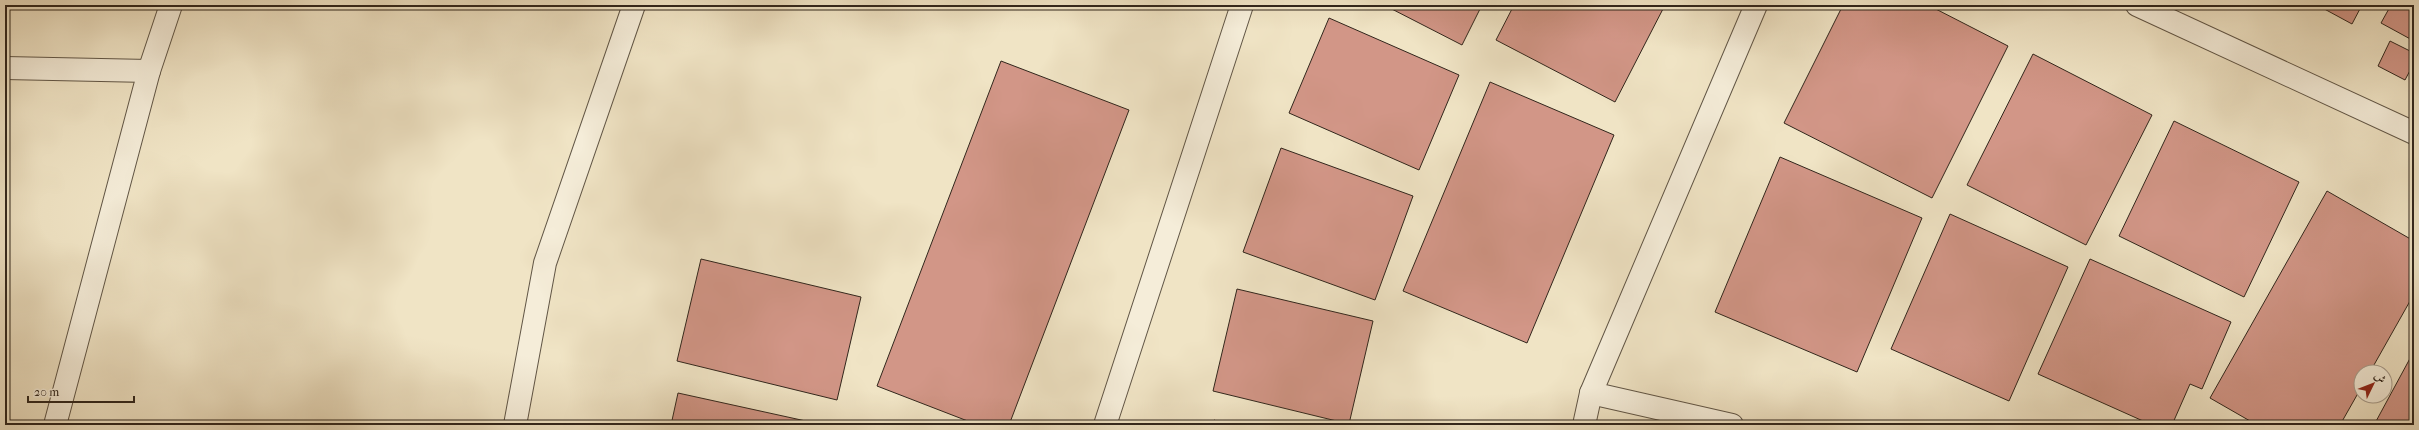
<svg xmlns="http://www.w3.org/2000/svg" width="2419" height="430" viewBox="0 0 2419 430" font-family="'IM FELL French Canon',Amiri,serif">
	<rect width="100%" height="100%" fill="#f0e4c5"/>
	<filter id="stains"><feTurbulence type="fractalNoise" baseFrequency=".005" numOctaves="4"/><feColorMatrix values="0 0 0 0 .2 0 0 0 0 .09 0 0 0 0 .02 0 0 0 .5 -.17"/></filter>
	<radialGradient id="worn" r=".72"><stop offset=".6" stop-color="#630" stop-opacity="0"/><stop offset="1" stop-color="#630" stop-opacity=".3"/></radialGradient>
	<g fill="#d29687" stroke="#31261c">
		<path d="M 1384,5 L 1482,5 L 1462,45 Z"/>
		<path d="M 1514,5 L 1665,5 L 1615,102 L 1496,40 Z"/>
		<path d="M 1843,5 L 1928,5 L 2008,46 L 1932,198 L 1784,123 Z"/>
		<path d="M 2317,5 L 2362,5 L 2352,24 Z"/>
		<path d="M 2391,5 L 2414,5 L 2414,41 L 2381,23 Z"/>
		<path d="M 1329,18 L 1459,75 L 1419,170 L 1289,113 Z"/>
		<path d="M 2390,41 L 2414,53 L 2414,63 L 2405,80 L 2378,66 Z"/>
		<path d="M 2033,54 L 2152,115 L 2086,245 L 1967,185 Z"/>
		<path d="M 1001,61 L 1129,110 L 1009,425 L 978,425 L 877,386 Z"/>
		<path d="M 1490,82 L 1614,135 L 1527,343 L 1403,291 Z"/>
		<path d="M 2174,121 L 2299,182 L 2244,297 L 2119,236 Z"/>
		<path d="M 1281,148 L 1413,196 L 1375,300 L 1243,252 Z"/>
		<path d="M 1780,157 L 1922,218 L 1857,372 L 1715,312 Z"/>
		<path d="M 2327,191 L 2414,241 L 2414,294 L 2370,372 L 2361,372 L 2361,388 L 2340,425 L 2257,425 L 2210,398 Z"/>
		<path d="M 1950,214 L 2068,267 L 2009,401 L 1891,349 Z"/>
		<path d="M 701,259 L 861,297 L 837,400 L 677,361 Z"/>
		<path d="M 2090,259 L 2231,322 L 2202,389 L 2190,384 L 2172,425 L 2152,425 L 2038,374 Z"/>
		<path d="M 1237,289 L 1373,321 L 1349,424 L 1213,391 Z"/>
		<path d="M 2414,351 L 2414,425 L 2374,425 Z"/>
		<path d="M 678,393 L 824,425 L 671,425 Z"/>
		<path d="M 1214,420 L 1229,425 L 1213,425 Z"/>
	</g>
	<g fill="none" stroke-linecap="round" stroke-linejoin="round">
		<g stroke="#615646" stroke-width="24">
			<g id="minor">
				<path d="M 2137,5 L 2414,133"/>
				<path d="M 5,68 L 149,71"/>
				<path d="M 1591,393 L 1732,425"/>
				<path d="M 55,425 L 149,71 L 171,5"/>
				<path d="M 515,425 L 545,263 L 634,5"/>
				<path d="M 1105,425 L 1242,5"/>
				<path d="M 1584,425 L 1591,393 L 1756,5"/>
			</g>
		</g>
		<use href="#minor" stroke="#f5edd9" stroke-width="22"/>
	</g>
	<rect width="2419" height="430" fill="none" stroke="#f0e4c5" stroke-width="20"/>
	<rect x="6" y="6" width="2407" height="418" fill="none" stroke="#31261c" stroke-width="2"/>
	<rect x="10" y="10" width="2399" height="410" fill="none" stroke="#31261c"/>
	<g transform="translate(2373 384) rotate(47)"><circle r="19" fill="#f5edd9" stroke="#a79d8d"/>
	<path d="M0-3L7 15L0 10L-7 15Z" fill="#8f2418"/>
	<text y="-6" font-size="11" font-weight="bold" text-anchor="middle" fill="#31261c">ش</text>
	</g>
	<path d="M28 396v6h106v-6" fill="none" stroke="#31261c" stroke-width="2"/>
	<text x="34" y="396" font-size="12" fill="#31261c" stroke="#f5edd9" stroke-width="3" paint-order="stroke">20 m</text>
	<rect width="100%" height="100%" filter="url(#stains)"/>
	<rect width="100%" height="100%" fill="url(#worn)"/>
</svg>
